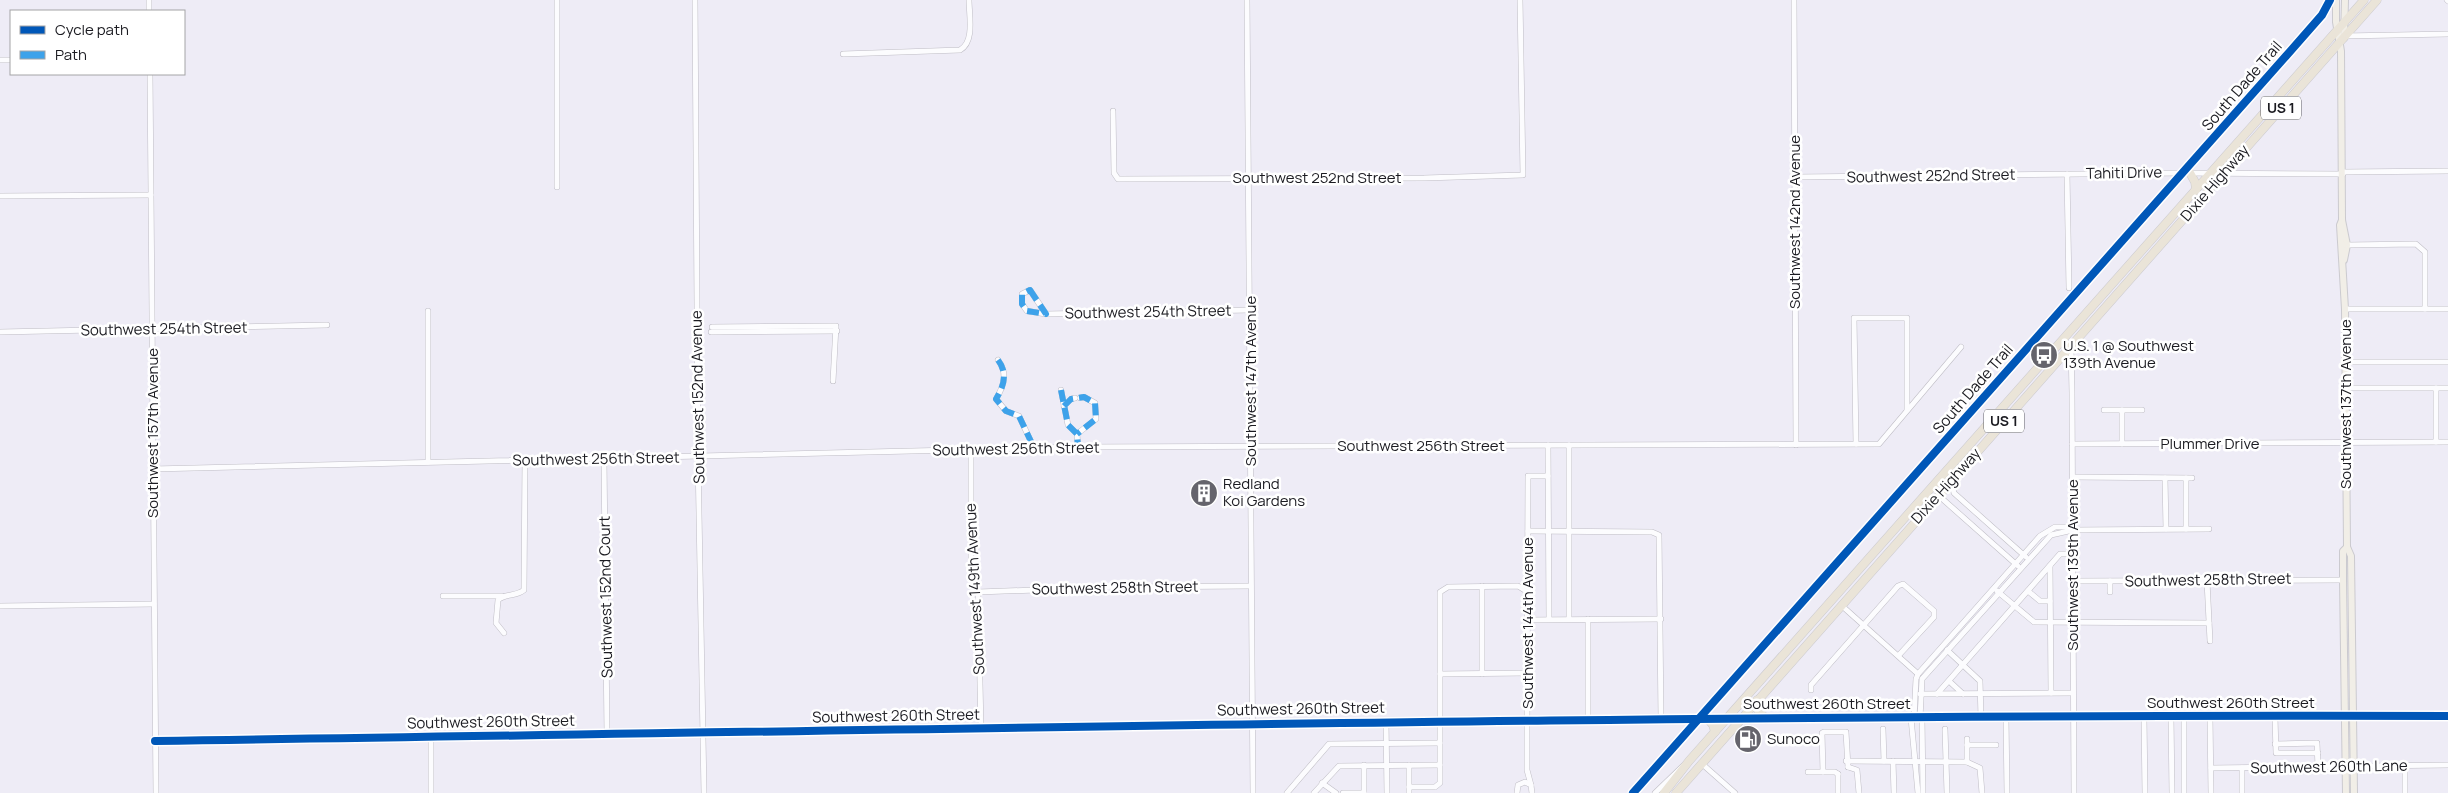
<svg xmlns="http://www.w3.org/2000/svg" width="2448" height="793" viewBox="0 0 2448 793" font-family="Manrope,sans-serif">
	<rect width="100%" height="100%" fill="#eeecf6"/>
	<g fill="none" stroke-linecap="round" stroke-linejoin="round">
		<g stroke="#bfbdc5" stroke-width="6">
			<g id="minor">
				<path d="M 149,0 L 149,11"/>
				<path d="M 557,0 L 557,187"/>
				<path d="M 695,0 L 698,457 L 704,793"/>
				<path d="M 1247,0 L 1253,793"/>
				<path d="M 1794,0 L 1796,445"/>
				<path d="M 2447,0 L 2448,1"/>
				<path d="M 2344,36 L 2448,34"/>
				<path d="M 843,54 L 960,50 C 975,42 969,15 969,0"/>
				<path d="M 0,60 L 11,60"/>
				<path d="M 150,74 L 156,793"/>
				<path d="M 1113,111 L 1114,173 L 1118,179 L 1424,178 L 1523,175 L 1520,0"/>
				<path d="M 2343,172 L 2448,171"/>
				<path d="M 2067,174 L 2069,288"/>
				<path d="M 1796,177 L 2182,173 L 2343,174"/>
				<path d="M 0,196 L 151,195"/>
				<path d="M 2347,245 L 2416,244 L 2425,252 L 2425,309"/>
				<path d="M 2345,309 L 2448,309"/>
				<path d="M 428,311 L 428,462"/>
				<path d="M 1046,314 L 1030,290 L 1022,294 L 1022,304 L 1027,311 L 1046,314 L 1250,310"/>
				<path d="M 712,327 L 836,326 L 833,381"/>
				<path d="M 0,332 L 327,325"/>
				<path d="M 711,332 L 837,331"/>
				<path d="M 2063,339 L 2071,346 L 2072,393 L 2074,793"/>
				<path d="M 998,360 C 1008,373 1004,386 996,399 L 1006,411 L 1019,416 L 1034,448"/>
				<path d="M 2346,362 L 2448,362"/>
				<path d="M 2347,388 L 2448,388"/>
				<path d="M 2436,388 L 2436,442"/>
				<path d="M 1061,390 L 1068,425 L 1077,434 L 1078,447"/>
				<path d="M 1064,406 L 1071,399 L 1075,398"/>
				<path d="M 2104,410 L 2142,410"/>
				<path d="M 2122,410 L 2122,444"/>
				<path d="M 1077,434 L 1096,419 L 1095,403 L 1084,397 L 1080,398"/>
				<path d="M 1856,444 L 1854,318 L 1907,318 L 1907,410"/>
				<path d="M 2072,444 L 2448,442"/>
				<path d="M 1548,445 L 1549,619"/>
				<path d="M 1569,445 L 1569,619"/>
				<path d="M 971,450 L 971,567 L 972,580 L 978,592 L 981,729"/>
				<path d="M 604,459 L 607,734"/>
				<path d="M 153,469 L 1078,447 L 1879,444 L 1961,347"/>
				<path d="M 2073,477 L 2192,478"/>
				<path d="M 2165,478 L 2166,529"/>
				<path d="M 2186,478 L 2186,529"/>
				<path d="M 1951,481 L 1954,493 L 2026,557"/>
				<path d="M 1938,495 L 2018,566"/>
				<path d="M 1528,531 L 1652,532 L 1659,535 L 1661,719"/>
				<path d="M 2050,566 L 2051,693"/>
				<path d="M 2074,581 L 2343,580"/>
				<path d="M 2110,581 L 2110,592"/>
				<path d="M 2207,581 L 2210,641"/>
				<path d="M 1482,586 L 1482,674"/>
				<path d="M 1997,591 L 2034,622 L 2209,623"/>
				<path d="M 2028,591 L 2040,601 L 2050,601"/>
				<path d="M 978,592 L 1118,587 L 1251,586"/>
				<path d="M 443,596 L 502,596"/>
				<path d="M 1841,605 L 1918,674"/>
				<path d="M 0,606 L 154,604"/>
				<path d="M 1588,619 L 1588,720"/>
				<path d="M 1526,620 L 1661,619"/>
				<path d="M 504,633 L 496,623 L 498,600 C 505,593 516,597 524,590 L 525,460"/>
				<path d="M 1947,650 L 1980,681 L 1981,718"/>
				<path d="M 1440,674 L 1527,673"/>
				<path d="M 1949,681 L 1963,694"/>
				<path d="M 1811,690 L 1811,685 L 1898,586 L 1903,584 L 1934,611 L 1934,617 L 1899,655"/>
				<path d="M 1920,694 L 2073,693"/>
				<path d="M 1937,694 L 2060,554 L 2073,554"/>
				<path d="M 2171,717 L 2172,793"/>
				<path d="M 2184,717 L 2184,793"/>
				<path d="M 2210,717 L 2211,793"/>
				<path d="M 2275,717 L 2276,753 L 2318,753"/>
				<path d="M 1911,718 L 1918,793"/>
				<path d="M 1914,718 L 1916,679 L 1918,674 L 2040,536 L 2055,527 L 2073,527"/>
				<path d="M 1920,718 L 1922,679 L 2051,535 L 2073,530 L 2209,529"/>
				<path d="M 1922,718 L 1923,793"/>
				<path d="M 2006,718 L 2007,793"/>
				<path d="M 2144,718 L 2145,793"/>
				<path d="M 1386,721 L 1387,793"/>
				<path d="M 1883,729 L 1884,761"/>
				<path d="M 1945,729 L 1947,793"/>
				<path d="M 431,736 L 431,793"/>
				<path d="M 1967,739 L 1967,762"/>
				<path d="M 155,741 C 919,730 1684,714 2448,716"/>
				<path d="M 2275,744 L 2317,743 L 2318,767"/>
				<path d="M 1967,745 L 1996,745"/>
				<path d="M 1846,761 L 1967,762 L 1980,768 L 1982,793"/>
				<path d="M 1893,761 L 1894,793"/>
				<path d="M 1701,763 L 1735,793"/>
				<path d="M 1364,765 L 1364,793"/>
				<path d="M 1409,765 L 1409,793"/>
				<path d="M 1848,767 L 1857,770 L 1859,793"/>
				<path d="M 2211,768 L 2448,765"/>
				<path d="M 2242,768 L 2242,793"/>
				<path d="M 1808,772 L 1835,772 L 1838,774"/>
				<path d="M 1823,772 L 1822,733 L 1824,732 L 1846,732 L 1848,767"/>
				<path d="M 1838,774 L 1838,793"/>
				<path d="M 1322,783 L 1336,793"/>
				<path d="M 1531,785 L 1527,770 L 1527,729 L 1528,476 L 1548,476"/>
				<path d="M 1409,787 L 1435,787 L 1440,783 L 1440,592 L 1448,587 L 1518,586 L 1526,591"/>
				<path d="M 1287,793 L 1329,744 L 1440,743"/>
				<path d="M 1314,793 L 1339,766 L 1440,765"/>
				<path d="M 1343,793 L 1364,793"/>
				<path d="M 1517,793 L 1518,785 L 1525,782 L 1531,785 L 1532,793"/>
				<path d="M 1655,793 L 1683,766"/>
				<path d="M 2405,793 L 2405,766"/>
			</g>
		</g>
		<g stroke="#cbcacf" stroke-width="8">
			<g id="major">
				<path d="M 2336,0 L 2336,22 L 2341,51 L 2342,220 L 2347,245 L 2344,260"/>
				<path d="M 2344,38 L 2345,0"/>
				<path d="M 2342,220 L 2340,225 L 2345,309 L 2347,547 L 2351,556 L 2354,793"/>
				<path d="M 2346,793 L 2343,580 L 2343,551 L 2347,547"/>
			</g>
		</g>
		<g stroke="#cbcacf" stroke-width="9">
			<g id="highway">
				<path d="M 2190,173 L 2195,182 L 2196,190"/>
				<path d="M 1757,700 L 1758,710 L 1766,719"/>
				<path d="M 1707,718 L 1713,725 L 1715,732"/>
				<path d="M 1664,793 L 1689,761 L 2364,0"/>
				<path d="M 1676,793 L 2377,0"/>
			</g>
		</g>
		<use href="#minor" stroke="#fcfcfe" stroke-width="5"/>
		<use href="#major" stroke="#f1eee7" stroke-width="6"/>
		<use href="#highway" stroke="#eae4d8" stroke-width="8"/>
		<g stroke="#3da2ea" stroke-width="6" stroke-dasharray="12 6" stroke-linecap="butt">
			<path d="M 1030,290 L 1046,314 L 1027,311 L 1022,304 L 1022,294 Z"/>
			<path d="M 998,360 C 1008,373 1004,386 996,399 L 1006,411 L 1019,416 L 1034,448"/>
			<path d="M 1061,390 L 1068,425 L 1077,434 L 1078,447"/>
			<path d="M 1064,406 L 1071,399 L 1084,397 L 1095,403 L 1096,419 L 1077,434"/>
		</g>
		<g stroke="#fff" stroke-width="11">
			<g id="cycleway">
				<path d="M 155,741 C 919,730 1684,714 2448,716"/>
				<path d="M 1633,793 L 2286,56 L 2322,15 L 2330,0"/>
			</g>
		</g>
		<use href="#cycleway" stroke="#0057b8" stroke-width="8"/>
	</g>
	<defs>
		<g id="bus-disc" transform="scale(1.4375)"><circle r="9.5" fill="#65646c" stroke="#fff"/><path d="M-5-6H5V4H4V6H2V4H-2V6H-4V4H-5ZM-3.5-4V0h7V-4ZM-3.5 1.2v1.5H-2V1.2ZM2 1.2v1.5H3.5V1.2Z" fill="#fff"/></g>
		<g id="building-disc" transform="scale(1.4375)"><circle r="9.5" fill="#65646c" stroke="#fff"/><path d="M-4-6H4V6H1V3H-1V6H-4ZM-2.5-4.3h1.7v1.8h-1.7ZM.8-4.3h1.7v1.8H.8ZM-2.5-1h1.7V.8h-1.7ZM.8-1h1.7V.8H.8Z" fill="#fff"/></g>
		<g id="fuel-disc" transform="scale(1.4375)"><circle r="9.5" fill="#65646c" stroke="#fff"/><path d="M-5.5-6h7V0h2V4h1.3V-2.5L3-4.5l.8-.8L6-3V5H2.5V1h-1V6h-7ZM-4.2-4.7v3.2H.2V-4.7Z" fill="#fff"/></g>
	</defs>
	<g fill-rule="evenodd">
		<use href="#bus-disc" x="2044" y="355"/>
		<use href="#building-disc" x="1204" y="493"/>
		<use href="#fuel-disc" x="1748" y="739"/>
	</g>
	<g text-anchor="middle" stroke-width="5" stroke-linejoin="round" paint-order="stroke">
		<g fill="#fff" stroke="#5f5f64" stroke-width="1">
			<rect x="2261" y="96.5" width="40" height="23" rx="4"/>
			<rect x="1984" y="409.5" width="40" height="23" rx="4"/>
		</g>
		<g font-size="14" font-weight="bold" fill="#1b1b21">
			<text x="2281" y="113">US 1</text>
			<text x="2004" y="426">US 1</text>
		</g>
		<g font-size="15" fill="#1b1b21" stroke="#fff">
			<text transform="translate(2242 86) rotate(-49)" y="5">South Dade Trail</text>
			<text transform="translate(2124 173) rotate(-1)" y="5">Tahiti Drive</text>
			<text transform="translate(1931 176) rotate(-1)" y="5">Southwest 252nd Street</text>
			<text x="1317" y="183">Southwest 252nd Street</text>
			<text transform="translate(2215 183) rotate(-49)" y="5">Dixie Highway</text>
			<text transform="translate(1795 222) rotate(-90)" y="5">Southwest 142nd Avenue</text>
			<text transform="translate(1148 312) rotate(-1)" y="5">Southwest 254th Street</text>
			<text transform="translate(164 329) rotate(-1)" y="5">Southwest 254th Street</text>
			<text transform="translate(1251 381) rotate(-90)" y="5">Southwest 147th Avenue</text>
			<text transform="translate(1973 389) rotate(-49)" y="5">South Dade Trail</text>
			<text transform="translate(698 397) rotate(-91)" y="5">Southwest 152nd Avenue</text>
			<text transform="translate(2346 404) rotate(-90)" y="5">Southwest 137th Avenue</text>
			<text transform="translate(153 433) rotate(-90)" y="5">Southwest 157th Avenue</text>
			<text x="2210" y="449">Plummer Drive</text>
			<text x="1421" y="451">Southwest 256th Street</text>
			<text transform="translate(1016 449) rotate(-1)" y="5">Southwest 256th Street</text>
			<text transform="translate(596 459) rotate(-1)" y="5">Southwest 256th Street</text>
			<text transform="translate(1946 486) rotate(-48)" y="5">Dixie Highway</text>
			<text transform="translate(2073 565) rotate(-90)" y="5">Southwest 139th Avenue</text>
			<text transform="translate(2208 580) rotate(-1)" y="5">Southwest 258th Street</text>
			<text transform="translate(1115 588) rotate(-1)" y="5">Southwest 258th Street</text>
			<text transform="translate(975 589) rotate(-93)" y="5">Southwest 149th Avenue</text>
			<text transform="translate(606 597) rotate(-91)" y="5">Southwest 152nd Court</text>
			<text transform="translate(1528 623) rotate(-90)" y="5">Southwest 144th Avenue</text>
			<text x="2231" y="708">Southwest 260th Street</text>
			<text x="1827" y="709">Southwest 260th Street</text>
			<text transform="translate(1301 709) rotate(-1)" y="5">Southwest 260th Street</text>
			<text transform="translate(896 716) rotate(-1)" y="5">Southwest 260th Street</text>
			<text transform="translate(491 722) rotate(-1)" y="5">Southwest 260th Street</text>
			<text transform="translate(2329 767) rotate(-1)" y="5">Southwest 260th Lane</text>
		</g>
		<g font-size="15" fill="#1b1b21" stroke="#fff" text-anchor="start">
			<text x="2063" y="351">U.S. 1 @ Southwest<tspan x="2063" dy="17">139th Avenue</tspan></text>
			<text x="1223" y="489">Redland<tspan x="1223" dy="17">Koi Gardens</tspan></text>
			<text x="1767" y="744">Sunoco</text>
		</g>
	</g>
	<rect x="10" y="10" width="175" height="65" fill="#ffffff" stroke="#a4a4a6"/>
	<rect x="20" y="26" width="25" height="8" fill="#0057b8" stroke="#a4a4a6"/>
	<text x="55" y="35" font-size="15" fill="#1b1b21">Cycle path</text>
	<rect x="20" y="51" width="25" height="8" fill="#3da2ea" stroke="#a4a4a6"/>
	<text x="55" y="60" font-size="15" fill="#1b1b21">Path</text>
</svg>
